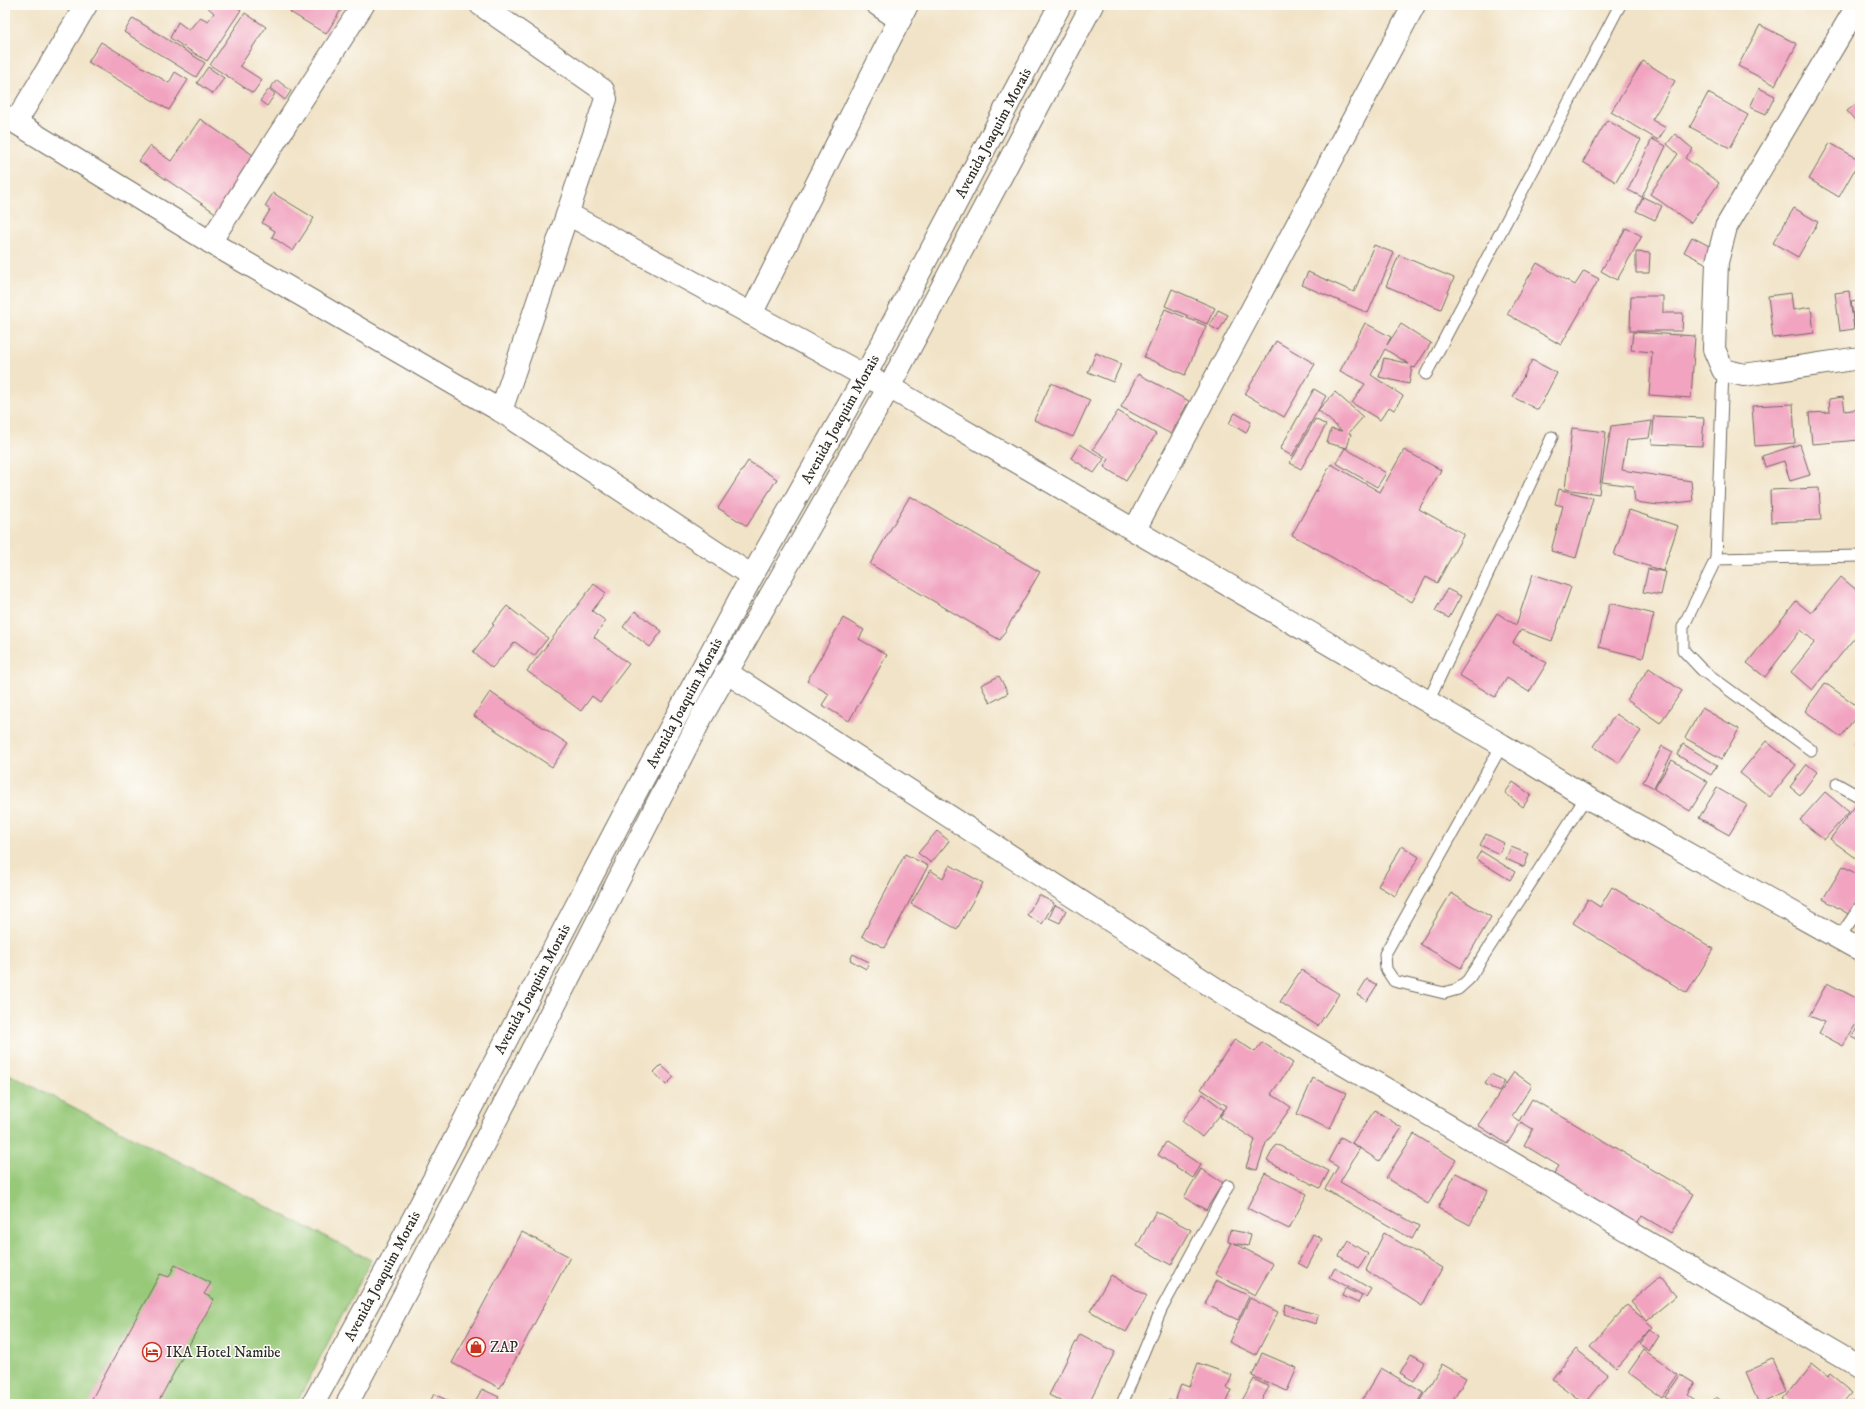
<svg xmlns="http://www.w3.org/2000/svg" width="1865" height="1409" viewBox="0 0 1865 1409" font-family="'IM FELL DW Pica',serif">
	<rect width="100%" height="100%" fill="#fdfcf7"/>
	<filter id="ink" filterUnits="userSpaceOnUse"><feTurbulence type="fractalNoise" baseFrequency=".025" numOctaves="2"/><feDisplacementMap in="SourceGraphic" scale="8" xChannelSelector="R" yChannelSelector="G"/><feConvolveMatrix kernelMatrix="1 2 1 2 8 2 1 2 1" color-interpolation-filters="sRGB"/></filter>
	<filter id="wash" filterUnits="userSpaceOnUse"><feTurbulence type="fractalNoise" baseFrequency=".012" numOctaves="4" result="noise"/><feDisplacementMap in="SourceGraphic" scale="16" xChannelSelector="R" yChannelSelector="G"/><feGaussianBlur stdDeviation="0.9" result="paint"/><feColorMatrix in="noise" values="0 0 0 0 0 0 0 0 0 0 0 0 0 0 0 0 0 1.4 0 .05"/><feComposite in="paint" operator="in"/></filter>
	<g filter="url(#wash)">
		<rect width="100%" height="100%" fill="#f1e3c7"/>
		<path fill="#97c979" stroke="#617a52" d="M 5,1072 L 371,1260 L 296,1404 L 5,1404 Z"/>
		<g id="blocks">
			<g fill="#f1a3bf">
				<path d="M 205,5 L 233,5 L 241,10 L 207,61 L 170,38 L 178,22 L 189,30 L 200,17 L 208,21 L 214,13 Z"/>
				<path d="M 262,5 L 271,5 L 269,9 Z"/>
				<path d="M 295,5 L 344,5 L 326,34 L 290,12 Z"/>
				<path d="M 245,13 L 266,27 L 240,66 L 262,80 L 253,93 L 210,65 Z"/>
				<path d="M 133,18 L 205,63 L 196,77 L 124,32 Z"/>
				<path d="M 1760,25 L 1797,44 L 1775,85 L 1738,66 Z"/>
				<path d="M 101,42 L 169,83 L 175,72 L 188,80 L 169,110 L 88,62 Z"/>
				<path d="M 1643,61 L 1675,81 L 1652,120 L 1666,128 L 1658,140 L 1611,112 Z"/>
				<path d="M 208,67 L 224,78 L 213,94 L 197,83 Z"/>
				<path d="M 277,80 L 291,91 L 285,100 L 270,88 Z"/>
				<path d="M 1759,88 L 1775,96 L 1766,114 L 1750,107 Z"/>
				<path d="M 269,89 L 275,94 L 267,106 L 260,101 Z"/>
				<path d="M 1708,93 L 1748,115 L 1730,148 L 1690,127 Z"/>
				<path d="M 1860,101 L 1860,126 L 1847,111 Z"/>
				<path d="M 200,119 L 256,157 L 217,214 L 139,161 L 150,146 L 171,161 Z"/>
				<path d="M 1607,120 L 1641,140 L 1616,182 L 1583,162 Z"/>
				<path d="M 1675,134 L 1693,149 L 1685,158 L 1719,183 L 1691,223 L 1650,194 L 1678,154 L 1667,144 Z"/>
				<path d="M 1652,139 L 1666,146 L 1642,197 L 1628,190 Z"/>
				<path d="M 1830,143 L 1860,160 L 1839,197 L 1809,179 Z"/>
				<path d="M 273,193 L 314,218 L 293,251 L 272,237 L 275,231 L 262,223 L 270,210 L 265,206 Z"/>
				<path d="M 1643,197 L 1662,206 L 1655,220 L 1636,211 Z"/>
				<path d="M 1794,208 L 1818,222 L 1798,257 L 1773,243 Z"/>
				<path d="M 1626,228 L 1642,236 L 1617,280 L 1601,271 Z"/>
				<path d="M 1692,237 L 1713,248 L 1705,263 L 1684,252 Z"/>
				<path d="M 1374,245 L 1394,253 L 1368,313 L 1302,285 L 1308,272 L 1354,292 Z"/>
				<path d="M 1636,252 L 1650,253 L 1649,273 L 1636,273 Z"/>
				<path d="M 1399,255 L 1454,278 L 1441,309 L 1386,286 Z"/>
				<path d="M 1537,263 L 1575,285 L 1584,271 L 1599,279 L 1561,345 L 1507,314 Z"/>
				<path d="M 1172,289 L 1215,308 L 1207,324 L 1165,306 Z"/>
				<path d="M 1849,291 L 1854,329 L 1840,331 L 1835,293 Z"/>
				<path d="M 1791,293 L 1793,310 L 1811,307 L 1814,333 L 1773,338 L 1768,296 Z"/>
				<path d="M 1631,296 L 1663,296 L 1663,313 L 1683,313 L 1682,331 L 1630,331 Z"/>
				<path d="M 1860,301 L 1860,327 L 1855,328 L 1851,302 Z"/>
				<path d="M 1165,309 L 1206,326 L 1185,375 L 1144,357 Z"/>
				<path d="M 1218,310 L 1228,315 L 1219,331 L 1210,326 Z"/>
				<path d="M 1365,323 L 1391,337 L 1387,345 L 1401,324 L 1431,343 L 1415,368 L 1412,367 L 1409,384 L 1379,377 L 1384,358 L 1409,364 L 1385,349 L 1371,375 L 1403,396 L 1394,410 L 1389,407 L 1380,420 L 1352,403 L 1365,384 L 1340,371 Z"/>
				<path d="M 1633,332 L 1695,336 L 1691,398 L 1649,395 L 1652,352 L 1631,350 Z"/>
				<path d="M 1276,341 L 1315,364 L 1284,417 L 1245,394 Z"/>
				<path d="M 1096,353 L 1121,364 L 1113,382 L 1088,372 Z"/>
				<path d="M 1532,360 L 1557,373 L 1538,410 L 1513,397 Z"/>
				<path d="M 1138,374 L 1189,401 L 1171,434 L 1121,407 Z"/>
				<path d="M 1051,383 L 1090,400 L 1073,437 L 1034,420 Z"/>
				<path d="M 1314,389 L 1326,396 L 1292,456 L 1280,449 Z"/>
				<path d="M 1335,392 L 1363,417 L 1349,433 L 1351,434 L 1347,448 L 1327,443 L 1331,429 L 1342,431 L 1318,410 Z"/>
				<path d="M 1843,397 L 1845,411 L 1858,409 L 1860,440 L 1812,444 L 1809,413 L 1830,412 L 1829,399 Z"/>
				<path d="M 1793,404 L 1795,443 L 1755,446 L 1752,406 Z"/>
				<path d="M 1118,411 L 1156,434 L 1126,481 L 1104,467 L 1109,459 L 1093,449 Z"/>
				<path d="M 1235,413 L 1251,422 L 1246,433 L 1229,423 Z"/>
				<path d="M 1654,416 L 1704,418 L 1702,446 L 1652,444 Z"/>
				<path d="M 1315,419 L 1326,425 L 1301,469 L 1290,463 Z"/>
				<path d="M 1652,421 L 1649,438 L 1627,440 L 1622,470 L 1691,481 L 1693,501 L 1659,505 L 1635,502 L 1633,486 L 1602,482 L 1611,426 Z"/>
				<path d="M 1572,428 L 1606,432 L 1599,494 L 1565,489 Z"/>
				<path d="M 1080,444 L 1104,459 L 1094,473 L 1071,458 Z"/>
				<path d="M 1800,444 L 1810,475 L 1790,481 L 1784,461 L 1765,467 L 1762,456 Z"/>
				<path d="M 1345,448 L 1386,473 L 1377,487 L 1336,463 Z"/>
				<path d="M 1404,450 L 1441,470 L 1419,509 L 1464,534 L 1437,583 L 1426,577 L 1412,602 L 1292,535 L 1331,464 L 1380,492 Z"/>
				<path d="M 748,461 L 777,479 L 747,526 L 718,508 Z"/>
				<path d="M 1819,488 L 1821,520 L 1771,522 L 1770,490 Z"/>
				<path d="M 1559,489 L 1593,498 L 1576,558 L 1551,551 L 1563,506 L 1555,504 Z"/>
				<path d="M 910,496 L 1040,572 L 1000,640 L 870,564 Z"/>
				<path d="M 1629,510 L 1678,526 L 1663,571 L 1614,555 Z"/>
				<path d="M 1648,569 L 1666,572 L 1661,595 L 1643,592 Z"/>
				<path d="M 1533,574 L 1571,587 L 1552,641 L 1521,630 L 1513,643 L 1547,663 L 1529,692 L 1507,678 L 1495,697 L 1459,675 L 1497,613 L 1516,625 Z"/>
				<path d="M 1841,577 L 1860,593 L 1860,631 L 1812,690 L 1791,672 L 1815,642 L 1801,630 L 1765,677 L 1747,663 L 1796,601 L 1811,613 Z"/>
				<path d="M 594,584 L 606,593 L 592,611 L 606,621 L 594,637 L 629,664 L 600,702 L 592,696 L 581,711 L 527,671 Z"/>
				<path d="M 1447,589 L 1461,596 L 1449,618 L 1435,611 Z"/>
				<path d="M 1610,603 L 1654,614 L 1643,658 L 1599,647 Z"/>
				<path d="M 507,606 L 548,638 L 534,656 L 515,642 L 492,668 L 473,652 L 494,625 L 492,624 Z"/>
				<path d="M 635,611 L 662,631 L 650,647 L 623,627 Z"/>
				<path d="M 843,618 L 864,630 L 859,639 L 887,655 L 849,721 L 822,705 L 829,694 L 807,681 Z"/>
				<path d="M 1649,668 L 1682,691 L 1660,723 L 1627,700 Z"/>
				<path d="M 999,676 L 1008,693 L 990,703 L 981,685 Z"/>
				<path d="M 1825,683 L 1860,708 L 1860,711 L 1841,737 L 1805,711 Z"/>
				<path d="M 490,692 L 568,744 L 552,767 L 474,716 Z"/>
				<path d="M 1702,708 L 1739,729 L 1722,759 L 1685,738 Z"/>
				<path d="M 1616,714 L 1641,731 L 1619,763 L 1593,746 Z"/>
				<path d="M 1860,738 L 1860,748 L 1855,744 Z"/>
				<path d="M 1766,741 L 1796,765 L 1770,797 L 1740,773 Z"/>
				<path d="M 1683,744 L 1717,765 L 1711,775 L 1677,755 Z"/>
				<path d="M 1662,746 L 1673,752 L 1654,788 L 1643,782 Z"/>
				<path d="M 1672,760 L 1708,782 L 1690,811 L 1654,789 Z"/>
				<path d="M 1807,764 L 1817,772 L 1800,795 L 1790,787 Z"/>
				<path d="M 1513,782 L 1531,795 L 1523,807 L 1505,793 Z"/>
				<path d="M 1717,788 L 1747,805 L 1729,835 L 1699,818 Z"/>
				<path d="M 1825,792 L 1849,812 L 1824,840 L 1800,820 Z"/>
				<path d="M 1856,805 L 1860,808 L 1860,861 L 1830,839 Z"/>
				<path d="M 937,831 L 949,841 L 931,863 L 918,853 Z"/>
				<path d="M 1486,834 L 1504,843 L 1499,854 L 1480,845 Z"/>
				<path d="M 1402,846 L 1419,857 L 1395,896 L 1378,886 Z"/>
				<path d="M 1511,847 L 1529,854 L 1524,867 L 1506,859 Z"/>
				<path d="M 1481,851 L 1515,872 L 1510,880 L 1476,859 Z"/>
				<path d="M 905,854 L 928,866 L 885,948 L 862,936 Z"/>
				<path d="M 950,865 L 983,883 L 957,929 L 911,904 L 930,870 L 943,878 Z"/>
				<path d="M 1843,866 L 1860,876 L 1860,899 L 1850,915 L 1823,899 Z"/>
				<path d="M 1612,887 L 1714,949 L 1687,993 L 1573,923 L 1588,899 L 1600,907 Z"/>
				<path d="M 1451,893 L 1491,917 L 1461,968 L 1420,944 Z"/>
				<path d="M 1039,895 L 1054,903 L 1042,924 L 1027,915 Z"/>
				<path d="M 1055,905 L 1066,910 L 1060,923 L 1049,918 Z"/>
				<path d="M 853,954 L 869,962 L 866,969 L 850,960 Z"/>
				<path d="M 1301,970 L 1339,994 L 1318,1026 L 1280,1002 Z"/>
				<path d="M 1367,979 L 1377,985 L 1367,1001 L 1357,995 Z"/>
				<path d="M 1827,983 L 1860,1000 L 1860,1017 L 1843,1046 L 1819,1033 L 1825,1022 L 1809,1016 Z"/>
				<path d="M 1860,1022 L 1860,1041 L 1852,1037 Z"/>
				<path d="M 1235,1039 L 1255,1052 L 1262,1042 L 1293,1063 L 1271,1094 L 1291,1107 L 1266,1143 L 1257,1170 L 1246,1167 L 1255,1140 L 1220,1117 L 1227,1106 L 1201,1089 Z"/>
				<path d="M 661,1065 L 674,1077 L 666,1085 L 654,1072 Z"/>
				<path d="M 1514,1072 L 1532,1085 L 1512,1116 L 1519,1121 L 1532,1099 L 1694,1194 L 1671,1233 L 1642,1216 L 1637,1225 L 1553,1176 L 1559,1166 L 1524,1145 L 1533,1129 L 1521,1122 L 1507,1144 L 1478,1125 Z"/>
				<path d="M 1491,1074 L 1505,1081 L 1499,1092 L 1485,1084 Z"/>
				<path d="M 1313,1078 L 1346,1093 L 1330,1129 L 1297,1114 Z"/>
				<path d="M 1203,1094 L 1224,1110 L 1202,1137 L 1182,1121 Z"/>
				<path d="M 1375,1110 L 1402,1128 L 1379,1161 L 1352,1143 Z"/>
				<path d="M 1414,1134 L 1456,1160 L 1428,1204 L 1386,1178 Z"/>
				<path d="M 1341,1137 L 1360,1148 L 1340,1182 L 1419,1226 L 1412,1239 L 1325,1189 L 1338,1167 L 1328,1161 Z"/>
				<path d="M 1166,1142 L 1201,1165 L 1193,1178 L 1158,1155 Z"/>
				<path d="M 1276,1144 L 1329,1171 L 1320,1188 L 1267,1161 Z"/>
				<path d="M 1201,1169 L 1223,1183 L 1206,1210 L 1184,1197 Z"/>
				<path d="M 1265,1173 L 1307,1194 L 1289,1229 L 1247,1208 Z"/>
				<path d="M 1456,1173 L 1488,1190 L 1470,1225 L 1438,1208 Z"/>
				<path d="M 1156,1211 L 1191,1230 L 1171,1265 L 1137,1246 Z"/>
				<path d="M 1230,1230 L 1251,1234 L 1248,1246 L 1234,1243 L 1273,1264 L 1255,1295 L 1215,1274 L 1232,1243 L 1228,1242 Z"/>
				<path d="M 522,1232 L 570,1257 L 500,1388 L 452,1363 Z"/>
				<path d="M 1384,1233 L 1442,1268 L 1422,1306 L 1366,1270 Z"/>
				<path d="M 1313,1234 L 1322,1239 L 1307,1268 L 1298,1263 Z"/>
				<path d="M 1348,1241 L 1368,1254 L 1359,1268 L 1339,1256 Z"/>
				<path d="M 175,1265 L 211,1283 L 204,1294 L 214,1299 L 157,1404 L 89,1404 L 160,1274 L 169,1277 Z"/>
				<path d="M 1335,1268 L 1371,1289 L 1366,1297 L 1330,1277 Z"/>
				<path d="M 1111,1275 L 1147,1296 L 1126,1332 L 1090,1311 Z"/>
				<path d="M 1660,1277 L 1676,1296 L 1647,1320 L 1631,1301 Z"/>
				<path d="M 1216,1280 L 1249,1296 L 1238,1320 L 1205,1304 Z"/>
				<path d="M 1345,1288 L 1362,1296 L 1358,1303 L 1342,1296 Z"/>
				<path d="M 1250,1298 L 1278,1312 L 1256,1355 L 1229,1342 Z"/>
				<path d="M 1286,1305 L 1318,1315 L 1316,1324 L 1284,1314 Z"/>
				<path d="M 1627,1305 L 1653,1327 L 1616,1369 L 1590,1347 Z"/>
				<path d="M 1650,1330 L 1659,1335 L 1649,1351 L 1640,1345 Z"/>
				<path d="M 1080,1334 L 1115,1352 L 1088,1404 L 1067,1404 L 1049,1395 Z"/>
				<path d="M 1576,1349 L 1608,1375 L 1585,1404 L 1552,1379 Z"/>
				<path d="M 1644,1350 L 1679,1374 L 1663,1398 L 1628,1373 Z"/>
				<path d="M 1262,1353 L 1297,1368 L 1287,1391 L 1252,1376 Z"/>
				<path d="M 1411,1354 L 1425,1362 L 1414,1381 L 1400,1373 Z"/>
				<path d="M 1773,1359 L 1787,1390 L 1760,1403 L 1746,1371 Z"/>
				<path d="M 1198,1363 L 1232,1375 L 1227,1388 L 1232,1390 L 1226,1404 L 1167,1404 L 1169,1400 L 1175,1402 L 1181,1384 L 1189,1387 Z"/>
				<path d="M 1811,1363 L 1827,1376 L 1830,1373 L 1852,1391 L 1841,1404 L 1793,1404 L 1784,1397 Z"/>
				<path d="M 1442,1364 L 1466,1378 L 1451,1404 L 1419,1404 Z"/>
				<path d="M 1381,1368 L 1424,1393 L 1417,1404 L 1360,1404 Z"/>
				<path d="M 1681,1375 L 1694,1383 L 1687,1395 L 1700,1404 L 1675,1404 L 1666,1398 Z"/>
				<path d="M 1254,1379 L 1269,1387 L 1259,1404 L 1240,1404 Z"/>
				<path d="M 482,1389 L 499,1397 L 495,1404 L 484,1404 L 476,1400 Z"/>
				<path d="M 434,1394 L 455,1404 L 429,1404 Z"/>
				<path d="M 1716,1397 L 1726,1404 L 1711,1404 Z"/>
				<path d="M 1854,1399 L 1860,1402 L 1860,1404 L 1851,1404 Z"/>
			</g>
		</g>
	</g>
	<g filter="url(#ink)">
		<use href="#blocks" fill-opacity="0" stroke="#706b62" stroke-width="1"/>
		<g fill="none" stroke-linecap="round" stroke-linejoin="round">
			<g stroke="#706b62" stroke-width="13">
				<g id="lane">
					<path d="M 1723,370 L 1716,559 L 1683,627 L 1683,650 L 1702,670 L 1811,750"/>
					<path d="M 1426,374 L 1620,5"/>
					<path d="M 1716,559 L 1860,556"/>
					<path d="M 1428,702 L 1552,437"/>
					<path d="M 1502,745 L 1385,954 L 1386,969 L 1394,981 L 1444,993 L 1458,989 L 1468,980 L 1586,797"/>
					<path d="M 1837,784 L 1860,797"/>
					<path d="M 1839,938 L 1860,907"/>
					<path d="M 1122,1404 L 1161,1310 L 1228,1186"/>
				</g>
			</g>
			<g stroke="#706b62" stroke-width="24">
				<g id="street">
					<path d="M 481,5 L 603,90 L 606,99 L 501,411"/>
					<path d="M 878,5 L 900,20"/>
					<path d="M 1860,5 L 1856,8 L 1726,227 L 1717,262 L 1714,349 L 1723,370 L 1744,375 L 1860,358"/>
					<path d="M 5,116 L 210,242 L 501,411 L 752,576"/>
					<path d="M 16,122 L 86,5"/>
					<path d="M 568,214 L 865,376 L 889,387 L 1502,745 L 1586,797 L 1860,950"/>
					<path d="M 210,242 L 363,5"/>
					<path d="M 751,314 L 907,5"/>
					<path d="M 1135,529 L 1414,5"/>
					<path d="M 726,672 L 1227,996 L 1860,1367"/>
				</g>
			</g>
			<g stroke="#706b62" stroke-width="24">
				<g id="secondary">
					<path d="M 313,1404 L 388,1267 L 622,818 L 752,576 L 865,376 L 1060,5"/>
					<path d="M 347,1404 L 510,1093 L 702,716 L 889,387 L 1092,5"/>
				</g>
			</g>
			<use href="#lane" stroke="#fff" stroke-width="11"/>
			<use href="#street" stroke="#fff" stroke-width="22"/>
			<use href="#secondary" stroke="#fff" stroke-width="22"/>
		</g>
	</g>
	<defs>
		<g id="shop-ring" transform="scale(1)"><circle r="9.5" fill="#fdfcf7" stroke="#c8321e" stroke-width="1.5"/><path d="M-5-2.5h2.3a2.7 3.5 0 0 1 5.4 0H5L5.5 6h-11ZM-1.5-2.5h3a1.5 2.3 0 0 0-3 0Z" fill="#c8321e"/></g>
		<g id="hotel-ring" transform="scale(1)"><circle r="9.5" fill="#fdfcf7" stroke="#c8321e" stroke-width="1.5"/><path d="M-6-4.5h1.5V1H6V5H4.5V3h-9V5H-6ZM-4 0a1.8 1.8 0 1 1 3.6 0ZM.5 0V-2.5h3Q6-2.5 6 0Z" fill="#c8321e"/></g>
	</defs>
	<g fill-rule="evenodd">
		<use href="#shop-ring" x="476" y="1347"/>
		<use href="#hotel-ring" x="152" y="1352"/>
	</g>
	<g text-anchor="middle" stroke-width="3" stroke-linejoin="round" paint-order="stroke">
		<g font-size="15" fill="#2b2b2b" stroke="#fdfcf7">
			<text transform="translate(993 133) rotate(-62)" y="5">Avenida Joaquim Morais</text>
			<text transform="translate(840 419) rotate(-61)" y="5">Avenida Joaquim Morais</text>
			<text transform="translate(684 703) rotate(-62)" y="5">Avenida Joaquim Morais</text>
			<text transform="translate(532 989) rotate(-62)" y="5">Avenida Joaquim Morais</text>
			<text transform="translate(382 1276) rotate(-62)" y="5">Avenida Joaquim Morais</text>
		</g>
		<g font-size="15" fill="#2b2b2b" stroke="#fdfcf7" text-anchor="start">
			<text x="490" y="1352">ZAP</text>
			<text x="166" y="1357">IKA Hotel Namibe</text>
		</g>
	</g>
	<rect width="1865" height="1409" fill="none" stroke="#fdfcf7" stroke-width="20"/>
</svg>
